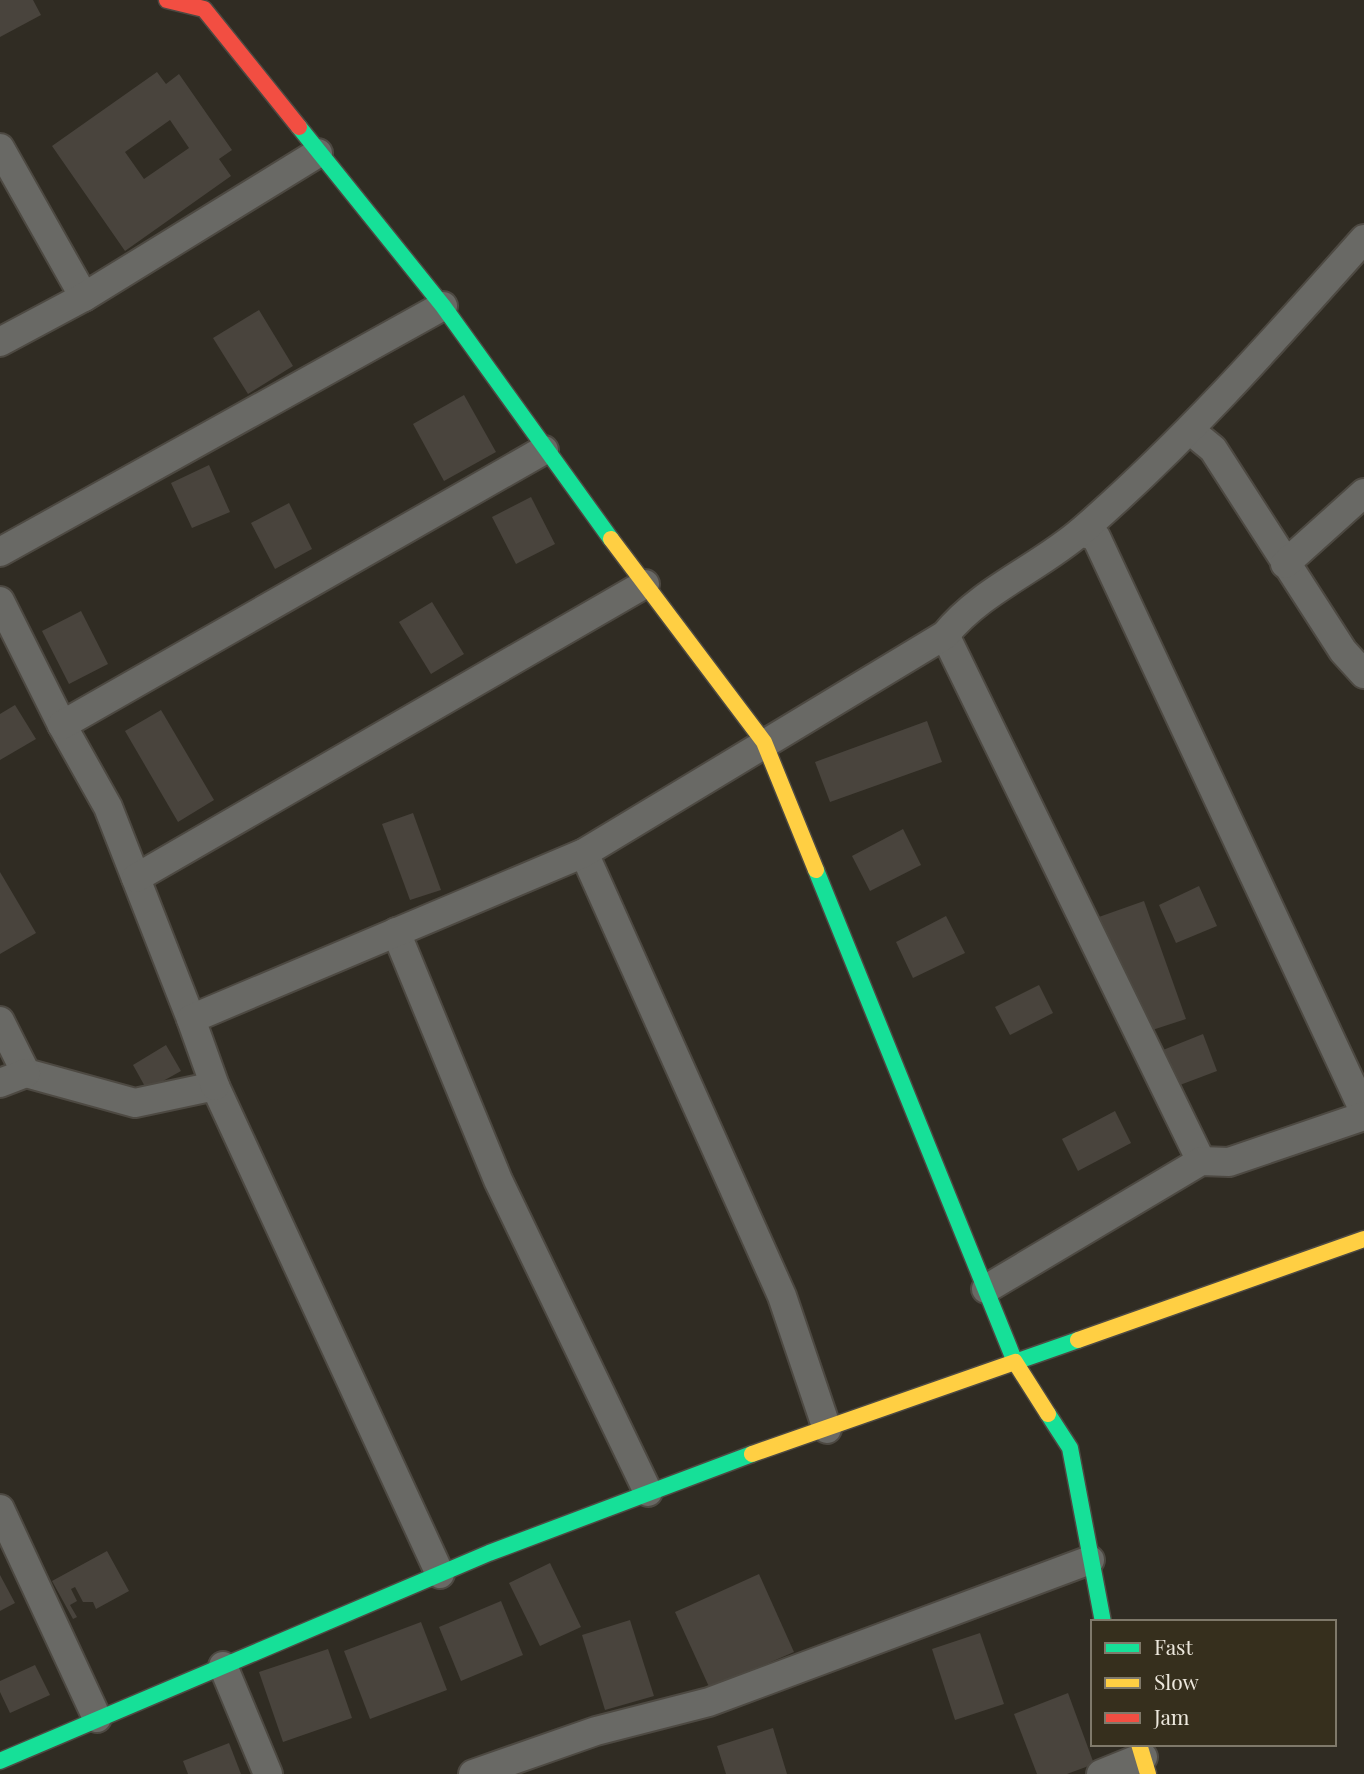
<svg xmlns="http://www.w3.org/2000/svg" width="1364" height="1774" viewBox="0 0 1364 1774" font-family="'Playfair Display',serif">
	<rect width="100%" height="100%" fill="#302c23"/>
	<g fill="#49443d" fill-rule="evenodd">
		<path d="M 0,0 L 33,0 L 41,15 L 0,37 Z"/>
		<path d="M 157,72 L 166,84 L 179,74 L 232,150 L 219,159 L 231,176 L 125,251 L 52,146 ZM 170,120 L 189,148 L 144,179 L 125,152 Z"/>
		<path d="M 259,310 L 293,366 L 248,394 L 213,338 Z"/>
		<path d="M 464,395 L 496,452 L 444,481 L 413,424 Z"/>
		<path d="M 209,465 L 230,512 L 192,528 L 171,483 Z"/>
		<path d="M 531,497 L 555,544 L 516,564 L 492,517 Z"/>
		<path d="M 289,503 L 312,549 L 275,569 L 251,523 Z"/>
		<path d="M 432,602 L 464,654 L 431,674 L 399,622 Z"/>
		<path d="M 81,611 L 108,664 L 69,684 L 42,631 Z"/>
		<path d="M 15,705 L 36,739 L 0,760 L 0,714 Z"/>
		<path d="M 161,710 L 214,800 L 178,822 L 125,731 Z"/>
		<path d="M 927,721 L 942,762 L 830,802 L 815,762 Z"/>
		<path d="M 413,813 L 441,890 L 410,900 L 382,824 Z"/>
		<path d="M 903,829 L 921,865 L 870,891 L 852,856 Z"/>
		<path d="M 0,872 L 36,933 L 0,954 Z"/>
		<path d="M 1199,886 L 1217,926 L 1176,943 L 1159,905 Z"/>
		<path d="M 1144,901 L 1186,1019 L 1137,1035 L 1096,918 Z"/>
		<path d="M 946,916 L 965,953 L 913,978 L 896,942 Z"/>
		<path d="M 1039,985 L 1053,1013 L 1010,1035 L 995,1007 Z"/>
		<path d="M 1203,1034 L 1217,1071 L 1172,1088 L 1158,1052 Z"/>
		<path d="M 166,1045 L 181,1071 L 147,1090 L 133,1065 Z"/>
		<path d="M 1115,1111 L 1131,1143 L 1078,1171 L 1062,1139 Z"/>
		<path d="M 107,1551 L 129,1591 L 96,1609 L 93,1602 L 83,1602 L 75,1587 L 71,1589 L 77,1601 L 70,1605 L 77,1617 L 73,1619 L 52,1581 Z"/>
		<path d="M 550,1563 L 581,1627 L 540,1646 L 509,1583 Z"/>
		<path d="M 759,1574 L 794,1652 L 710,1689 L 675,1612 Z"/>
		<path d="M 0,1575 L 15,1603 L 0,1611 Z"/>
		<path d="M 501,1601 L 523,1655 L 461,1681 L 439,1627 Z"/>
		<path d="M 630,1620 L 654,1696 L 605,1710 L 582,1635 Z"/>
		<path d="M 421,1622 L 447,1690 L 370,1719 L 344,1651 Z"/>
		<path d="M 980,1633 L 1004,1704 L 955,1720 L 932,1649 Z"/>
		<path d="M 328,1649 L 352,1718 L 283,1742 L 259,1672 Z"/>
		<path d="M 35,1665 L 50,1695 L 10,1713 L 0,1692 L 0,1681 Z"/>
		<path d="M 1068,1693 L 1094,1764 L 1067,1774 L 1037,1774 L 1014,1714 Z"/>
		<path d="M 773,1728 L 787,1774 L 726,1774 L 717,1746 Z"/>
		<path d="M 229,1743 L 241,1774 L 188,1774 L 183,1761 Z"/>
	</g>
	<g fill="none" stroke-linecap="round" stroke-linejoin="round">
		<g stroke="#4d4942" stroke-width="32">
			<g id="street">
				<path d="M 0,148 L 84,297"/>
				<path d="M 0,342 L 84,297 L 318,153"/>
				<path d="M 1191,431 L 1213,449 L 1343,651 L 1364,674"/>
				<path d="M 1081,532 L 1096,537 L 1364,1111"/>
				<path d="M 0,552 L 443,306"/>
				<path d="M 1285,564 L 1364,493"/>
				<path d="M 0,601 L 62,725 L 108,807 L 191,1019"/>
				<path d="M 945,635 L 1201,1161"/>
				<path d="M 62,725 L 544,450"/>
				<path d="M 584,853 L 782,1296 L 827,1429"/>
				<path d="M 136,878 L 645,584"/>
				<path d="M 396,932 L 498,1180 L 648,1492"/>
				<path d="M 0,1021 L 26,1073 L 135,1103 L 215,1086 L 440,1574"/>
				<path d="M 0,1083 L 26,1073"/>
				<path d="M 215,1086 L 191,1019 L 584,853 L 945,635 C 982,589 1040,568 1084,529 C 1186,440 1274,340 1364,239"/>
				<path d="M 986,1289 L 1201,1161 L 1229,1162 L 1364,1116"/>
				<path d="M 0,1509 L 97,1718"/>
				<path d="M 223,1666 L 268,1774"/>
				<path d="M 473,1774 L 596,1731 L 709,1702 L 1090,1560"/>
				<path d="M 1101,1774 L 1143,1757"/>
			</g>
		</g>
		<g stroke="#4d4942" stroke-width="19">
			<g id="fast">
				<path d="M 299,127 L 443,306 L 611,539"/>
				<path d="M 816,870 L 1015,1362 L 1078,1340"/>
				<path d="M 1048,1414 L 1070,1448 L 1103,1622"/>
				<path d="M 0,1761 L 489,1553 L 752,1454"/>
			</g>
		</g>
		<g stroke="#4d4942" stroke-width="19">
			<g id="slow">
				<path d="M 611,539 L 764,742 L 816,870"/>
				<path d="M 1078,1340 L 1364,1239"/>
				<path d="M 752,1454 L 1015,1362 L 1048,1414"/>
				<path d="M 1139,1744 L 1148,1774"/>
			</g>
		</g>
		<g stroke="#4d4942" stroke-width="19">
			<path id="jam" d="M 167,0 L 204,9 L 299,127"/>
		</g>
		<use href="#street" stroke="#696965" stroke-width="28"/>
		<use href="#fast" stroke="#16e098" stroke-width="16"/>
		<use href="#slow" stroke="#ffcf43" stroke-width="16"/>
		<use href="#jam" stroke="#f24e42" stroke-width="16"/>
	</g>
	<rect x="1091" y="1620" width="245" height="126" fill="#362f1d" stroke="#7f796a" stroke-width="2"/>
	<rect x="1105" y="1643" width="35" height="10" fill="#16e098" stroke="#7f796a" stroke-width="2"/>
	<text x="1154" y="1655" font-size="21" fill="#ede8dd">Fast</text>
	<rect x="1105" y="1678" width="35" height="10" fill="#ffcf43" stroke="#7f796a" stroke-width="2"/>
	<text x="1154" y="1690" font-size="21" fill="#ede8dd">Slow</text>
	<rect x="1105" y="1713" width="35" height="10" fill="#f24e42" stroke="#7f796a" stroke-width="2"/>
	<text x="1154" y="1725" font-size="21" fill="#ede8dd">Jam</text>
</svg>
